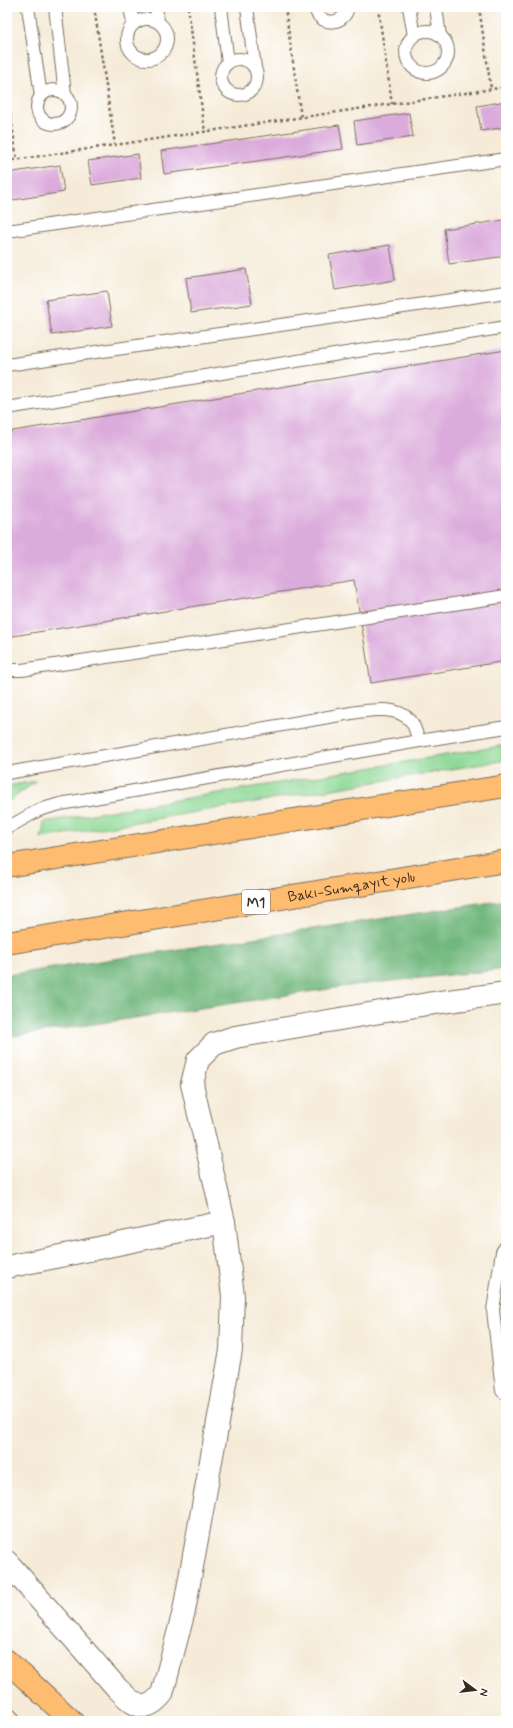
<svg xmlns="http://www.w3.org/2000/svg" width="513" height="1728" viewBox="0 0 513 1728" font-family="Mynerve,sans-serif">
	<rect width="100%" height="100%" fill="#fff"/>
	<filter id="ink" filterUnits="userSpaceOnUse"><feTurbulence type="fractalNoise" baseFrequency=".025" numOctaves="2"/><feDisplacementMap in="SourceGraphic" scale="8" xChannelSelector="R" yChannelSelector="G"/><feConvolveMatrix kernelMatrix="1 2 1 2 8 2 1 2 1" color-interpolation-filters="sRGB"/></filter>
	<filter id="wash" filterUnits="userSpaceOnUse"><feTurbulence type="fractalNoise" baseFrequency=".012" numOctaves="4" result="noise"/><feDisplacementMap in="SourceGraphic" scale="16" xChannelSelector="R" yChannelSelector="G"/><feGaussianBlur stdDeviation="0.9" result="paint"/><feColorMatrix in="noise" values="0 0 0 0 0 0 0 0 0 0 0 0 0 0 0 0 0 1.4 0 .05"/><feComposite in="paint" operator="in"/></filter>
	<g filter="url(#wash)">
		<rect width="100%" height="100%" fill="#f5ebd8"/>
		<g fill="#8dd895" stroke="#64815a">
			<path d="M 506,745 L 506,760 L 41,838 L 44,822 Z"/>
			<path d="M 36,781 L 7,803 L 7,786 Z"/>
		</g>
		<path fill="#72b87e" stroke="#56714e" d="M 506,900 L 506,969 L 355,985 L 7,1037 L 7,975 Z"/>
		<g id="blocks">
			<g fill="#dbacdb">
				<path d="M 506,101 L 506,127 L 481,131 L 477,106 Z"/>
				<path d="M 409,113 L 413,137 L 357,145 L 354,121 Z"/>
				<path d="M 339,125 L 343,149 L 164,174 L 161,151 Z"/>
				<path d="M 138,154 L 141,178 L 92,185 L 88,161 Z"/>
				<path d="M 60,165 L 64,192 L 7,201 L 7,173 Z"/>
				<path d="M 504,220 L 506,256 L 449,264 L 444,229 Z"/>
				<path d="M 390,245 L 395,280 L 335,290 L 329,255 Z"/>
				<path d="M 246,269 L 252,304 L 191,313 L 186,278 Z"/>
				<path d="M 107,291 L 112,326 L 52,335 L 46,300 Z"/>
				<path d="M 506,350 L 506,661 L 371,683 L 354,580 L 7,637 L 7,432 Z"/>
			</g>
		</g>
	</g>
	<g filter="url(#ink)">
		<use href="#blocks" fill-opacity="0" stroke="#7c6e5f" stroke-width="1"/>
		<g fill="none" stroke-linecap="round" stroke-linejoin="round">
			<g stroke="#7c6e5f" stroke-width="14">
				<g id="lane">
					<path d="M 28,7 L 41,96"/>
					<path d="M 55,7 L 65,94"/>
					<path d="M 130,7 L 133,24"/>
					<path d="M 156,7 L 158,22"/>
					<path d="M 221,7 L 228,63"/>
					<path d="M 247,7 L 255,68"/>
					<path d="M 315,7 C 318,27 345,26 348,7"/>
					<path d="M 409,7 L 414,36"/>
					<path d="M 436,7 L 440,36"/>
					<circle cx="147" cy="39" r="20"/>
					<circle cx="427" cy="52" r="21"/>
					<circle cx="239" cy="77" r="18"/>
					<circle cx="54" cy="107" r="17"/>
					<path d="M 7,231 L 506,159"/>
					<path d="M 7,365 L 506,292"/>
					<path d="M 7,408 L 506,327"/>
					<path d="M 7,670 L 22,670 L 506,596"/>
					<path d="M 7,773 L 357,712 C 375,710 396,706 410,720 C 415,725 416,734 419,741"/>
					<path d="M 7,828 L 39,810 L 60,804 L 419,741 L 506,727"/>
					<path d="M 506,1246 L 502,1252 L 493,1310 L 502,1391 L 506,1394"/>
				</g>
			</g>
			<g stroke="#7c6e5f" stroke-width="24">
				<g id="street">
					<path d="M 7,1267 L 224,1222"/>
					<path d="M 7,1562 L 117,1688 C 133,1704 144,1716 162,1694 L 184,1611 L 231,1350 L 233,1296 L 224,1222 L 192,1084 L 198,1060 L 214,1044 L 235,1037 L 427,1004 L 506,993"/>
				</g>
			</g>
			<g stroke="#7c6e5f" stroke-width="24">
				<path id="secondary" d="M 7,1719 L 9,1721"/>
			</g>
			<g stroke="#7c6e5f" stroke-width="24">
				<g id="highway">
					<path d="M 7,866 L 506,786"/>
					<path id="s1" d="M 7,943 L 506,861"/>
					<path d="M 7,1661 L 72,1721"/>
				</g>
			</g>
			<g stroke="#7c6e5f" stroke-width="2.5" stroke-dasharray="3 3" stroke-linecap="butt">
				<path d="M 94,7 L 115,145"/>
				<path d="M 188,7 L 205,132"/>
				<path d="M 285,7 L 301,117"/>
				<path d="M 378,7 L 392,104"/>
				<path d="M 479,7 L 491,89"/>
				<path d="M 7,89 L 17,160"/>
				<path d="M 7,161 L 506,87"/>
			</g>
			<use href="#lane" stroke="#fff" stroke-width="12"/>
			<use href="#street" stroke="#fff" stroke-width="22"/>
			<use href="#secondary" stroke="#fee4c6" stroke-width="22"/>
			<use href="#highway" stroke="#fdbc70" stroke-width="22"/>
		</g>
	</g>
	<g text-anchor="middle" stroke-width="4" stroke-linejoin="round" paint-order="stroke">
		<rect fill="#fff" stroke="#766a62" stroke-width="1" x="242" y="890" width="28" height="24" rx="3"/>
		<g font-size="14" font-weight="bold" fill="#3b2a1e">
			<text x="256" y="907">M1</text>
		</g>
		<g font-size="15" fill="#3b2a1e" stroke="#fff">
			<text dy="5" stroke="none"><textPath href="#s1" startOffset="349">Bakı-Sumqayıt yolu</textPath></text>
		</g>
	</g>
	<rect width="513" height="1728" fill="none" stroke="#fff" stroke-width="24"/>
	<g transform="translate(475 1690) rotate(105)" stroke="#ffffff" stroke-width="3" paint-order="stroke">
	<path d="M0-3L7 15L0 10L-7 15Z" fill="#3b2a1e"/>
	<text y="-6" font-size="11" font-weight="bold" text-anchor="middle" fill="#3b2a1e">N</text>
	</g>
</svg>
